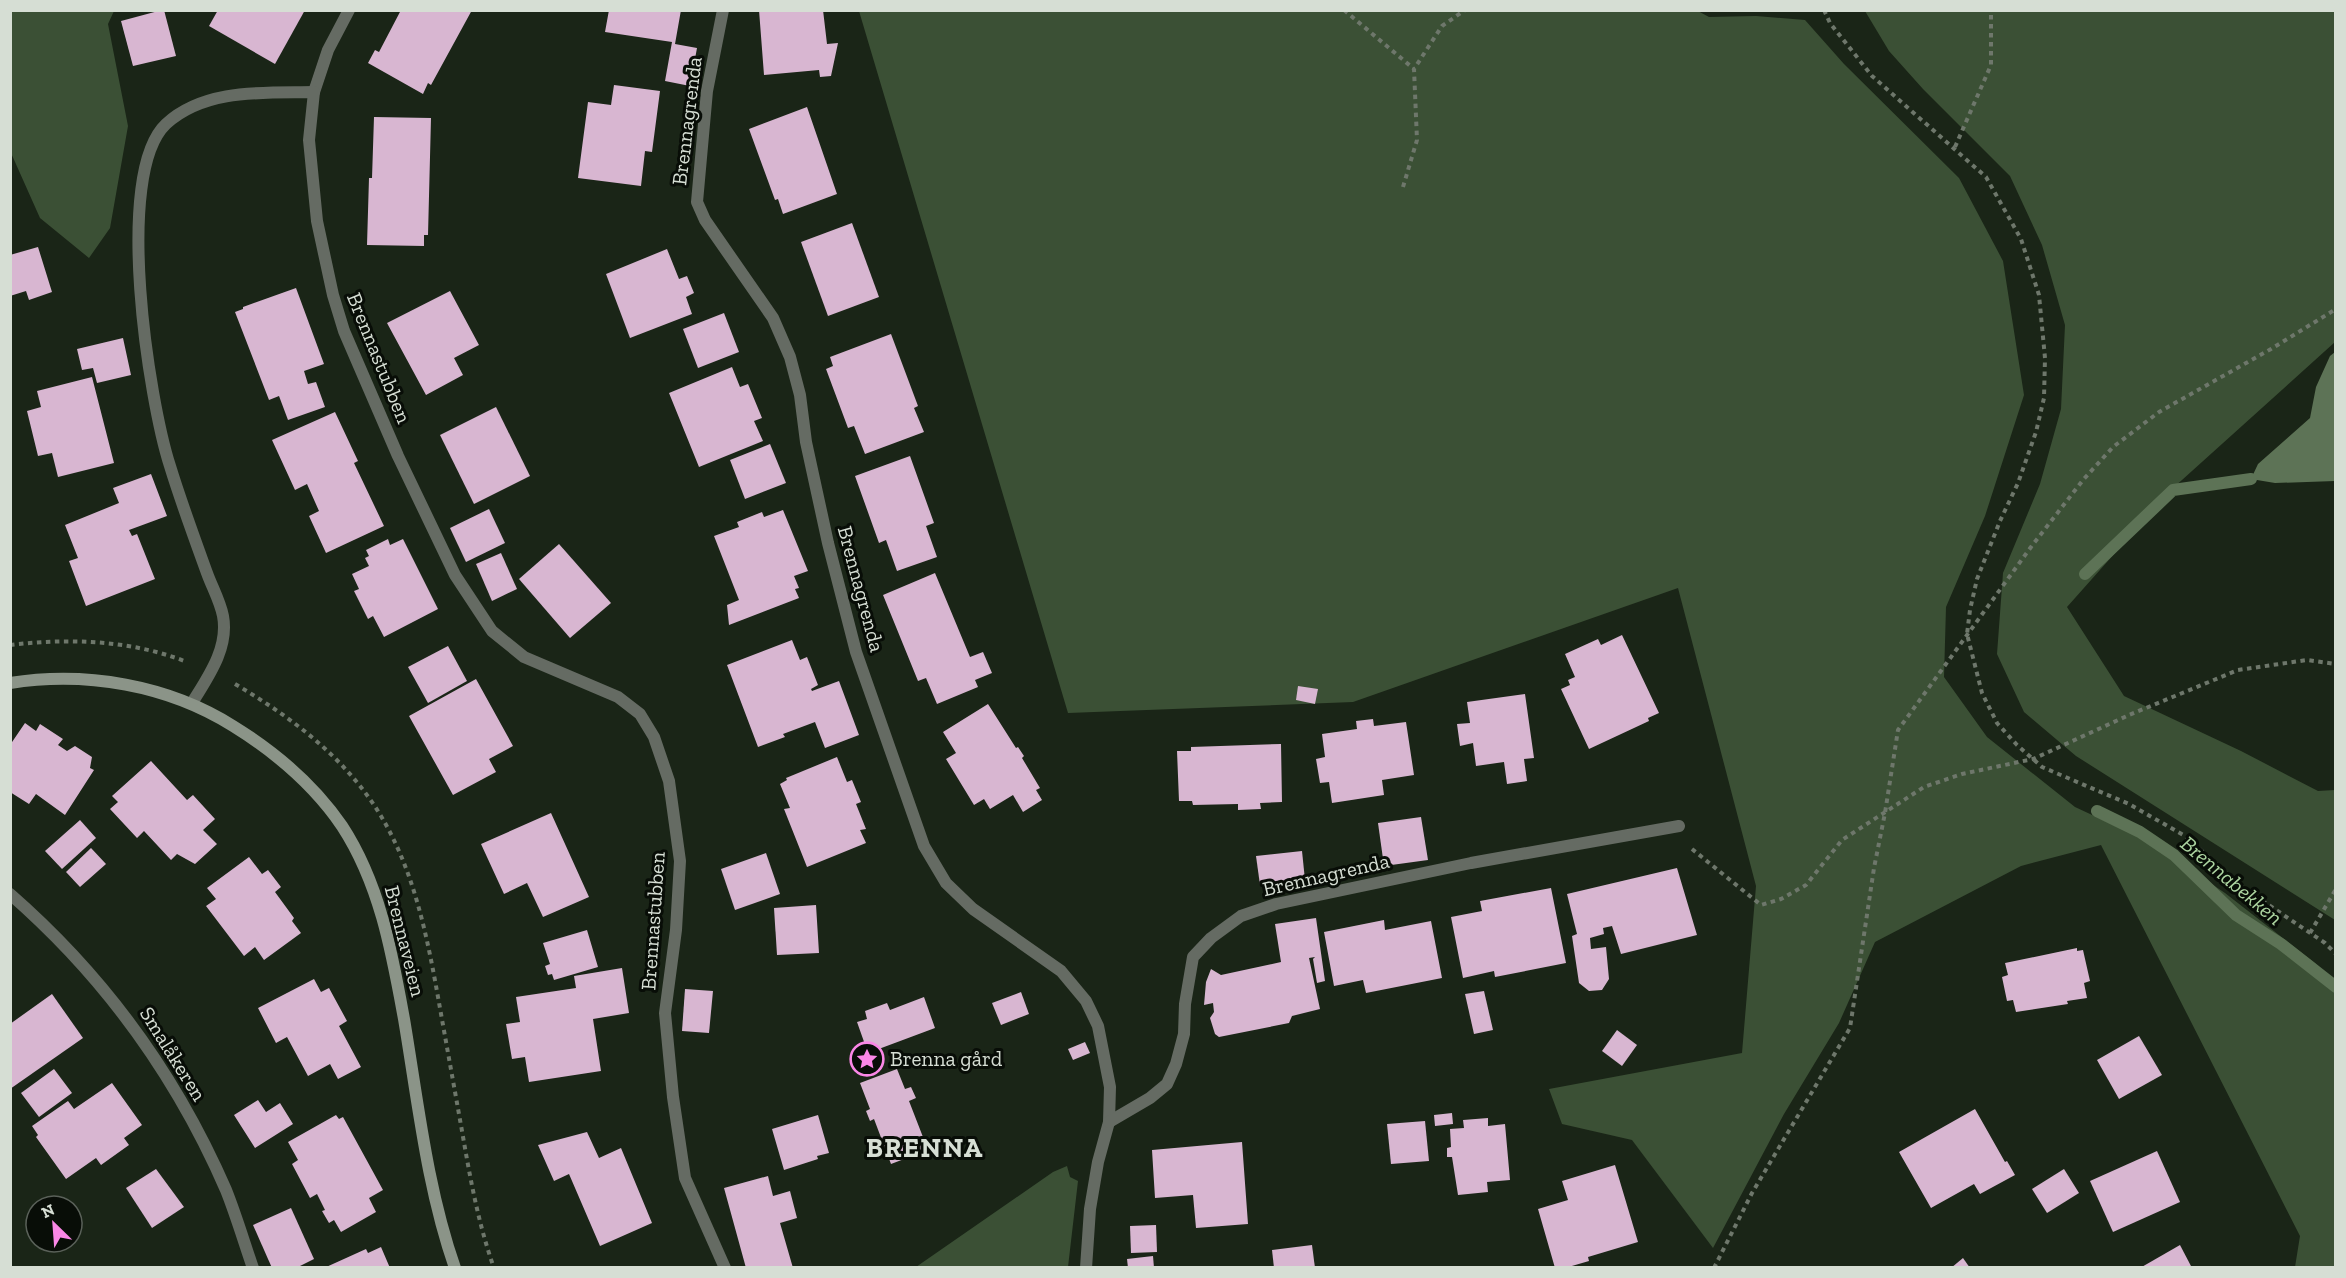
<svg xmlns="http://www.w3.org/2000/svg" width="2346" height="1278" viewBox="0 0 2346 1278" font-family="'Zilla Slab',serif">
	<rect width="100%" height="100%" fill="#1a2517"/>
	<g fill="#3b5035">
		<path d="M 1696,10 L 1709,17 L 1756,16 L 1805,20 L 1844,64 L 1959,178 L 2003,261 L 2024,395 L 1985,516 L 1946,607 L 1944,677 L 1987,737 L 2075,807 L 2146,840 L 2225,893 L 2315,963 L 2335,984 L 2335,1267 L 2295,1267 L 2300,1236 L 2101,845 L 2021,866 L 1875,942 L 1839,1023 L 1784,1114 L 1713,1248 L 1632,1140 L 1562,1124 L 1549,1089 L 1742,1053 L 1756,886 L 1678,588 L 1353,702 L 1068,713 L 859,11 Z"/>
		<path d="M 10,11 L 114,11 L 108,24 L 128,126 L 110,228 L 89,258 L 40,218 L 11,153 Z"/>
		<path d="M 1865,11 L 2335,11 L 2335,342 L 2172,489 L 2067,607 L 2124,696 L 2241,751 L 2318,791 L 2335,790 L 2335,920 L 2076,756 L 2024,712 L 1997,654 L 2003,573 L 2040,484 L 2061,409 L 2065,325 L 2042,245 L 2010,176 L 1923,89 L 1889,51 Z"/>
		<path d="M 1067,1166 L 1070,1177 L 1078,1181 L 1068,1267 L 916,1267 L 1053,1172 Z"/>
	</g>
	<path fill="#5d7356" d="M 2335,352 L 2335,481 L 2275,483 L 2251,479 L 2258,464 L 2310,418 L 2316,387 L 2330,356 Z"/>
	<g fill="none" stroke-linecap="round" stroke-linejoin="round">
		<g stroke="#5d7356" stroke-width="12">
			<path d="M 2085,574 L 2173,490 L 2251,479"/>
			<path d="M 2097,811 L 2140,832 L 2174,855 L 2236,915 L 2281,944 L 2336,987"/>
		</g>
	</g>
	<g fill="#d8b6d1">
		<path d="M 162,10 L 164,10 L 176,56 L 133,66 L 121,21 Z"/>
		<path d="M 218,10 L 305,10 L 275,64 L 209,26 Z"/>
		<path d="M 401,10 L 472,10 L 431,85 L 428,83 L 423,94 L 368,63 L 375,50 L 379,52 Z"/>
		<path d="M 609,10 L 681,10 L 675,44 L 697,48 L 690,86 L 665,81 L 672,42 L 605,32 Z"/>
		<path d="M 759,10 L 823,10 L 827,44 L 838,43 L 831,76 L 820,77 L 819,70 L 764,75 Z"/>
		<path d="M 614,85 L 660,91 L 652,152 L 645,151 L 641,186 L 578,178 L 588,102 L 611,105 Z"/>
		<path d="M 807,107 L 837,194 L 783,214 L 778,199 L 775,200 L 749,129 Z"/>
		<path d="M 374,117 L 431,118 L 428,235 L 424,235 L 424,246 L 367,245 L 369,178 L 372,178 Z"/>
		<path d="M 852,223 L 879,297 L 828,316 L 801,242 Z"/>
		<path d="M 38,247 L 52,292 L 29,300 L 26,291 L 10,296 L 10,255 Z"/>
		<path d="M 667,249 L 679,279 L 687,276 L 694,293 L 686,297 L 692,314 L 630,338 L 606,274 Z"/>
		<path d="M 296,288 L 324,364 L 304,371 L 308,384 L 316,382 L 325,407 L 288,420 L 279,396 L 269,400 L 235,312 L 243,309 L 243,307 Z"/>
		<path d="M 450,291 L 479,345 L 454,358 L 463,375 L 426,395 L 387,323 Z"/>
		<path d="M 724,313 L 739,352 L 698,368 L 683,329 Z"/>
		<path d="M 891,334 L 918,406 L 914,408 L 924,432 L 865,454 L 854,426 L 848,428 L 826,369 L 833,366 L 830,357 Z"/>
		<path d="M 123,338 L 131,375 L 97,383 L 93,368 L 82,370 L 77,349 Z"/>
		<path d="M 732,367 L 740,387 L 748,384 L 762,418 L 754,421 L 763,441 L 699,467 L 669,393 Z"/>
		<path d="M 92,377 L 114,463 L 58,477 L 52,453 L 38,456 L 27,411 L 41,407 L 37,391 Z"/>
		<path d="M 496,407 L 530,476 L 474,504 L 440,435 Z"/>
		<path d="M 335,412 L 358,461 L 354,463 L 384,526 L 326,553 L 309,516 L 319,511 L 307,484 L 295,490 L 272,440 Z"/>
		<path d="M 770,444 L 786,483 L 745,499 L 730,460 Z"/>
		<path d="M 910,456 L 934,523 L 926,526 L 937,557 L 897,571 L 886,540 L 879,543 L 855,476 Z"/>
		<path d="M 151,474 L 167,516 L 129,530 L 132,536 L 137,534 L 155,579 L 86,606 L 69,561 L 78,558 L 65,525 L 119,503 L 113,488 Z"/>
		<path d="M 489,509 L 505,543 L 466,562 L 450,528 Z"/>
		<path d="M 783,510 L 808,571 L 794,576 L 799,588 L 795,589 L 799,598 L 729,625 L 727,605 L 739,600 L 714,536 L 739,527 L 737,522 L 762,512 L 764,517 Z"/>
		<path d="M 388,539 L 390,545 L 403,539 L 438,609 L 384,637 L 373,616 L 368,619 L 354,591 L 359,589 L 352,574 L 369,566 L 365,558 L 369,556 L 366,550 Z"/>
		<path d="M 559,544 L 611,603 L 570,638 L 519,579 Z"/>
		<path d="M 501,553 L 517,589 L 492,601 L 476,564 Z"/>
		<path d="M 935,573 L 970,657 L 983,652 L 992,673 L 975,680 L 978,687 L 937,704 L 926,678 L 918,681 L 883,595 Z"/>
		<path d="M 1622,635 L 1659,713 L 1648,718 L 1649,721 L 1589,749 L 1561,689 L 1570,685 L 1568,680 L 1575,677 L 1565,654 L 1598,639 L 1601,645 Z"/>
		<path d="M 792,640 L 800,660 L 807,657 L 818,685 L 811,689 L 812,691 L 839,681 L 859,735 L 825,748 L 815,722 L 783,734 L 785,737 L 758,747 L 727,665 Z"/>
		<path d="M 448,646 L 467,681 L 428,703 L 408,667 Z"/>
		<path d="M 476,679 L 513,746 L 489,759 L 496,772 L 453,795 L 409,716 Z"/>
		<path d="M 1298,686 L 1318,689 L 1315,704 L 1296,700 Z"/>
		<path d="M 1525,694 L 1534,758 L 1524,759 L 1527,781 L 1507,784 L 1504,762 L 1476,766 L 1473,743 L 1460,746 L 1457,724 L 1470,723 L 1467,702 Z"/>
		<path d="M 988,704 L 1016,748 L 1018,747 L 1024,756 L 1022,758 L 1040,788 L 1036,790 L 1042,800 L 1023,812 L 1013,795 L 990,809 L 984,799 L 974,805 L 946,759 L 956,753 L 943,732 Z"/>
		<path d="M 1373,719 L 1374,726 L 1406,722 L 1414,775 L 1382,780 L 1384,795 L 1332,803 L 1329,782 L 1320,783 L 1316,759 L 1325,757 L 1322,734 L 1357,729 L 1356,721 Z"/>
		<path d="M 25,723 L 36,731 L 40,724 L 63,739 L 58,745 L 67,751 L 75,746 L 92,757 L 90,768 L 94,770 L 65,815 L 36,794 L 29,804 L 10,792 L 10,745 Z"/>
		<path d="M 1281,744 L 1282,802 L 1260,803 L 1261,809 L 1238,810 L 1238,804 L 1193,805 L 1192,801 L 1179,801 L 1177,751 L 1191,751 L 1191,747 Z"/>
		<path d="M 837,757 L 847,782 L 852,780 L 861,802 L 856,804 L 866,829 L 860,830 L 866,843 L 807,867 L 784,809 L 790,808 L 780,784 L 787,780 L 786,778 Z"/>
		<path d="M 151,761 L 187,800 L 193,795 L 215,819 L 203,830 L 217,844 L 195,864 L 177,854 L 171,860 L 144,831 L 137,838 L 110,809 L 118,802 L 112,796 Z"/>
		<path d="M 551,813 L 589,897 L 543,917 L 527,883 L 504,894 L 481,844 Z"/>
		<path d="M 1421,817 L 1428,860 L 1384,866 L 1378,823 Z"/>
		<path d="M 80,820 L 96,838 L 62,869 L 45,851 Z"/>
		<path d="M 91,848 L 106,864 L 80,887 L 66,872 Z"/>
		<path d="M 1302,851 L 1305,880 L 1260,885 L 1256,856 Z"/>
		<path d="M 766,853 L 780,894 L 735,910 L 721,869 Z"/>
		<path d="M 249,857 L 262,874 L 268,870 L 281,887 L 275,892 L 294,918 L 292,921 L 301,933 L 264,960 L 255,947 L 244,956 L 206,906 L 216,899 L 207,888 Z"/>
		<path d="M 1677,868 L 1697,935 L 1621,954 L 1612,926 L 1603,928 L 1604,934 L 1590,938 L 1591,949 L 1606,947 L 1609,979 L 1602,990 L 1589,991 L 1579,983 L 1572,936 L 1577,934 L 1567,894 Z"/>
		<path d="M 1551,888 L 1566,963 L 1495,977 L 1494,971 L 1463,978 L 1451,917 L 1482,911 L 1480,901 Z"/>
		<path d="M 816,905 L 819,953 L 777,955 L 774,908 Z"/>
		<path d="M 1316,918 L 1325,981 L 1317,983 L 1313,959 L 1315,957 L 1309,958 L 1320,1009 L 1292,1016 L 1289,1023 L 1219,1037 L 1215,1034 L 1210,1018 L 1214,1012 L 1213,1003 L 1204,1005 L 1206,982 L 1211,969 L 1221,975 L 1281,962 L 1275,924 Z"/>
		<path d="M 1384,920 L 1385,930 L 1431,921 L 1442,978 L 1366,993 L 1363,980 L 1334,986 L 1324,932 Z"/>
		<path d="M 587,930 L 598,967 L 554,980 L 552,974 L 548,975 L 545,966 L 550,964 L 543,943 Z"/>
		<path d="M 2077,948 L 2077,951 L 2083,950 L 2090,981 L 2084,983 L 2087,998 L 2067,1001 L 2068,1004 L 2016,1012 L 2013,1000 L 2007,1001 L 2002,977 L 2008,975 L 2005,963 Z"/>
		<path d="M 622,968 L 629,1013 L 593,1019 L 601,1071 L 529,1082 L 525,1057 L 512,1059 L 506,1024 L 520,1022 L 516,997 L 576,988 L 574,976 Z"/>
		<path d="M 314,979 L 321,992 L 329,988 L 347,1021 L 339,1026 L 361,1067 L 338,1079 L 330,1064 L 308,1076 L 287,1037 L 276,1043 L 258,1008 Z"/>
		<path d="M 685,989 L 713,991 L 709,1033 L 682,1031 Z"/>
		<path d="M 1484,991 L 1493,1030 L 1474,1034 L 1465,994 Z"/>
		<path d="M 1021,992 L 1029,1014 L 1001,1025 L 992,1003 Z"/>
		<path d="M 52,994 L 83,1038 L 10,1089 L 10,1024 Z"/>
		<path d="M 924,997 L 935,1028 L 868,1053 L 857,1022 L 867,1019 L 865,1011 L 887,1003 L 890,1010 Z"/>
		<path d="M 1617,1030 L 1637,1045 L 1622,1066 L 1602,1051 Z"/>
		<path d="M 2139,1036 L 2162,1075 L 2119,1099 L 2097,1060 Z"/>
		<path d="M 1085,1042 L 1090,1053 L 1073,1060 L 1068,1049 Z"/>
		<path d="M 54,1069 L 72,1093 L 39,1117 L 21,1093 Z"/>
		<path d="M 897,1069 L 905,1089 L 911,1087 L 916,1098 L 909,1101 L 928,1150 L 891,1164 L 874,1119 L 870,1121 L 866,1111 L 870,1109 L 860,1083 Z"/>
		<path d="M 112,1083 L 142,1125 L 124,1138 L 129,1145 L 101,1165 L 96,1158 L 66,1179 L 36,1137 L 38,1135 L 32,1126 L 68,1101 L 74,1109 Z"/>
		<path d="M 258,1100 L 266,1112 L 280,1103 L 293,1124 L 255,1148 L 234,1115 Z"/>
		<path d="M 1975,1109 L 2005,1162 L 2007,1161 L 2015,1175 L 1980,1194 L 1974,1184 L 1931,1208 L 1899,1152 Z"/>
		<path d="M 1452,1113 L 1453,1124 L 1435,1126 L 1434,1115 Z"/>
		<path d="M 336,1115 L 339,1119 L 343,1117 L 383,1190 L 369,1198 L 376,1212 L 341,1232 L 334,1220 L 329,1223 L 322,1211 L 325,1210 L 317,1194 L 310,1198 L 292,1164 L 298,1160 L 288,1142 Z"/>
		<path d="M 818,1115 L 829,1153 L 817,1156 L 818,1159 L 784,1170 L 772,1129 Z"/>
		<path d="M 1488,1118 L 1488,1126 L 1505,1124 L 1510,1180 L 1487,1182 L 1488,1192 L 1458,1195 L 1452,1157 L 1447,1157 L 1447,1148 L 1451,1147 L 1450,1129 L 1464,1128 L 1463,1120 Z"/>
		<path d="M 1425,1121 L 1429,1161 L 1391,1164 L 1387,1124 Z"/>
		<path d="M 587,1132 L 599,1158 L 621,1148 L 652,1223 L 600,1246 L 569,1174 L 554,1181 L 538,1145 Z"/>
		<path d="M 1242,1142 L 1248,1224 L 1196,1228 L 1193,1195 L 1155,1198 L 1152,1150 Z"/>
		<path d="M 2157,1151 L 2180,1202 L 2113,1232 L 2090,1181 Z"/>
		<path d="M 1615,1165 L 1638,1242 L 1588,1257 L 1589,1261 L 1565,1268 L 1555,1268 L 1538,1209 L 1568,1200 L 1562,1181 Z"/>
		<path d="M 156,1169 L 184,1207 L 152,1228 L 126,1188 Z"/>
		<path d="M 2064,1169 L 2079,1193 L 2047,1213 L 2032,1189 Z"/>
		<path d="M 768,1176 L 773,1196 L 790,1191 L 797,1218 L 780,1223 L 793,1268 L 746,1268 L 724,1188 Z"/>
		<path d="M 291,1208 L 314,1259 L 296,1268 L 272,1268 L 253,1225 Z"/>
		<path d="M 1156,1225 L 1157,1252 L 1131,1253 L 1130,1226 Z"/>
		<path d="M 1312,1245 L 1315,1268 L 1274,1268 L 1272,1250 Z"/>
		<path d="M 2180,1245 L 2192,1268 L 2140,1268 Z"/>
		<path d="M 381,1247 L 390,1268 L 324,1268 L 366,1249 L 368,1253 Z"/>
		<path d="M 1153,1256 L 1154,1268 L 1128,1268 L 1127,1259 Z"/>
		<path d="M 1963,1258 L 1970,1268 L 1951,1268 Z"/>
	</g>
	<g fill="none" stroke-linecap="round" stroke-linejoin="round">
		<g stroke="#6e776b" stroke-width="4" stroke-dasharray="4.5 4.5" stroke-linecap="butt">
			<path d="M 1344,10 L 1414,69"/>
			<path d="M 1824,10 L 1830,23 L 1872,76 L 1986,177 L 2021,239 L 2039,295 L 2045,358 L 2044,398 L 2036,432 L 2018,483 L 2000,521 L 1977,579 L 1970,610 L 1967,634 L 1982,693 L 1997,723 L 2017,745 L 2042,767 L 2129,804 L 2185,836 L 2242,887 L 2325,943 L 2336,954"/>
			<path d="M 1955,147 L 1991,65 L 1991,10"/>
			<path d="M 1403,187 L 1417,140 L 1414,69 L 1442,26 L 1465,10"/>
			<path d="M 10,645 C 70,638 131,640 187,662"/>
			<path d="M 235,684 C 289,716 338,752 374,805 C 412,862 426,930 438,997 C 446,1042 454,1086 462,1131 C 470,1177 478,1223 494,1268"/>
			<path d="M 1692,849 L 1761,905 L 1781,899 L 1806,885 L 1842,840 L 1924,787 L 1962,774 L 2033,759 L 2129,715 L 2238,670 L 2307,660 L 2336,664"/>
			<path d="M 2310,933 L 2336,889"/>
			<path d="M 1714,1268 L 1752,1193 L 1850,1028 L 1874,868 L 1885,813 L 1898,730 L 2031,547 L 2083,480 L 2113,447 L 2159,412 L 2271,349 L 2336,309"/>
		</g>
		<g stroke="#656b63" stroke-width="12">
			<path d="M 723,10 L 707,91 L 697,202 L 705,220 L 773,318 L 790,357 L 800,395 L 806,442 L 828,543 L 856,652 L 924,846 L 946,883 L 973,909 L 1061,971 L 1086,1001 L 1098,1026 L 1110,1087 L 1109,1122 L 1098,1162 L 1090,1209 L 1086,1268"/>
			<path d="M 314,92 L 328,50 L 349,10"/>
			<path d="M 192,703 C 208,677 229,648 223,616 C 220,601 212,587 207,573 C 194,537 181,502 170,466 C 149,401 113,174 166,124 C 205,88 265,93 314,92 L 309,140 L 317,221 L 333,295 L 344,331 L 398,456 L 455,575 L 492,631 L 524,657 L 618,697 L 640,714 L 654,737 L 669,781 L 680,861 L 676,930 L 665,1013 L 673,1097 L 685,1178 L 725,1268"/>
			<path d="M 10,894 C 104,976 176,1075 226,1190 C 236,1215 244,1242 253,1268"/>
			<path d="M 1109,1122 L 1150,1098 L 1167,1084 L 1176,1064 L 1184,1034 L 1185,1004 L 1193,957 L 1211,938 L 1241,916 L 1276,904 L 1471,863 L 1679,826"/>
		</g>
		<path stroke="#8b9488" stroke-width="12" d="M 10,683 C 86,671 168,685 233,726 C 275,752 314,785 342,826 C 380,884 392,953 404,1019 C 418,1102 427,1188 455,1268"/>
	</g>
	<defs>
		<g id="sight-ring" transform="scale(1.725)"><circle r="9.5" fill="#080d07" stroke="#fa87e6" stroke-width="1.5"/><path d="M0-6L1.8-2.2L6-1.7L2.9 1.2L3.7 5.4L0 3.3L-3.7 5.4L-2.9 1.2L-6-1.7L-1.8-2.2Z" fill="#fa87e6"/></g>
	</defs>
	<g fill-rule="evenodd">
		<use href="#sight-ring" x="867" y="1059"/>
	</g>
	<g text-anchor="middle" stroke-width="6" stroke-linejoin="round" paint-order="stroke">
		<g font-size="21" fill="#d6ded4" stroke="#080d07">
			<text transform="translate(687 121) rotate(-83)" y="7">Brennagrenda</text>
			<text transform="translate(379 358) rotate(68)" y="7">Brennastubben</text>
			<text transform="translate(861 589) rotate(75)" y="7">Brennagrenda</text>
			<text transform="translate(1326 875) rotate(-13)" y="7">Brennagrenda</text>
			<text transform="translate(653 921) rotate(-86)" y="7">Brennastubben</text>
			<text transform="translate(405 941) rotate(76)" y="7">Brennaveien</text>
			<text transform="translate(173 1054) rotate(58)" y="7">Smalåkeren</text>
		</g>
		<g font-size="21" fill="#d6ded4" stroke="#080d07" text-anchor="start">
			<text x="890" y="1066">Brenna gård</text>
		</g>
		<g font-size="22" font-style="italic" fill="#acd4a0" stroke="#080d07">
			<text transform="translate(2232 880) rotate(40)" y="8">Brennabekken</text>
		</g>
		<g font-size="27" font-weight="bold" letter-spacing="1.5" fill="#d6ded4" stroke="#080d07">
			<text x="925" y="1157">BRENNA</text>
		</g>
	</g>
	<rect width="2346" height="1278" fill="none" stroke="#d6ded4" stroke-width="24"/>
	<g transform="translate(54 1224) rotate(335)"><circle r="28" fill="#080d07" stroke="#5a6159" stroke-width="1.5"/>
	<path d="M0-4.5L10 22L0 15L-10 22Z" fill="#fa87e6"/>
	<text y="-9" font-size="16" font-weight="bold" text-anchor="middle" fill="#d6ded4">N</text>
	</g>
</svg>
